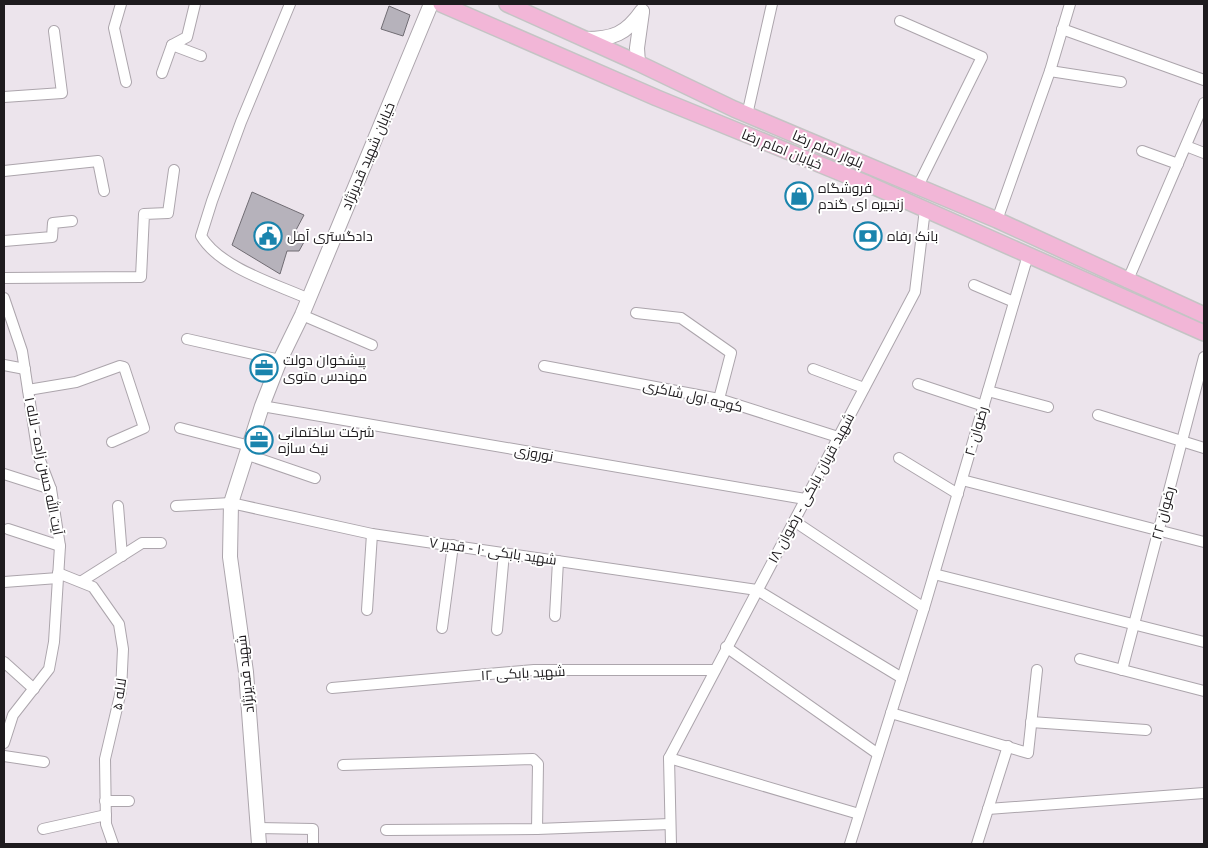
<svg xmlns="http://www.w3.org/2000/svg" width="1208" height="848" viewBox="0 0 1208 848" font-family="'Open Sans',Cairo,sans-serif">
	<rect width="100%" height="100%" fill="#ece4ec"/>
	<g fill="#b6b2bb" stroke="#706c73">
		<path d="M 389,6 L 410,15 L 403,36 L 381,29 Z"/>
		<path d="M 252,192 L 304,215 L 296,230 L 304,242 L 299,251 L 287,251 L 280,274 L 232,245 Z"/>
	</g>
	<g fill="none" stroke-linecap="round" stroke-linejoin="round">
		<g stroke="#aca5ac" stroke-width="12">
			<g id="street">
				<path d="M 121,4 L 114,28 L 126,82"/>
				<path d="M 290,4 L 241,122 L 212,201 L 201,236 C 220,268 276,284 309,299"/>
				<path d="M 900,21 L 982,57 L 918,186"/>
				<path d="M 1062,29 L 1204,80"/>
				<path d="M 172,45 L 201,56"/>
				<path d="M 1050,71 L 1121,82"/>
				<path d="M 162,73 L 172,45 L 187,37 L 195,4"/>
				<path d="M 4,97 L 62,93 L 54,31"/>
				<path d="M 747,115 L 772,4"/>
				<path d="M 1186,146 L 1204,153"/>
				<path d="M 1142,151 L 1178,164"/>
				<path d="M 4,171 L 98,161 L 104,191"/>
				<path d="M 997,220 L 1050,71 L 1070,4"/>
				<path d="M 4,241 L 52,237 L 53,223 L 72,221"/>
				<path d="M 4,278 L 141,277 L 144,214 L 168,213 L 174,170"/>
				<path d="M 1127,282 L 1204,103"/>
				<path d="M 974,285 L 1014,302"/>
				<path d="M 4,298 L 22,351 L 38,455 L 51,489 L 60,546 L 54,642 L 49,669 L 13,715 L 4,743"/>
				<path d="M 636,313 L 681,318 L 731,353 L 719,399"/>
				<path d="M 302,315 L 372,345"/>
				<path d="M 187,339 L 280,360"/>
				<path d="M 4,365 L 25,369"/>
				<path d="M 544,366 L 719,399 L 838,437"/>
				<path d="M 813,369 L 864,388"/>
				<path d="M 918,384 L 984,406"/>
				<path d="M 28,390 L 76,382 L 120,366 L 124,367 L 144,428 L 112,442"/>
				<path d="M 988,391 L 1048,407"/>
				<path d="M 262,406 L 805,499"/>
				<path d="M 1098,415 L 1204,448"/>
				<path d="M 180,428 L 250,446"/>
				<path d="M 248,455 L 315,478"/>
				<path d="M 899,458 L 958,494"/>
				<path d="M 4,474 L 51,489"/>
				<path d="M 962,480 L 1204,542"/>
				<path d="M 118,506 L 122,556"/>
				<path d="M 176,506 L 231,503 L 372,534 L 757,590 L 902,678"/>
				<path d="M 794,521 L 924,608"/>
				<path d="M 8,529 L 60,546"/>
				<path d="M 58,573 L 93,587 L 119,624 L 123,649 L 121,691 L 105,759 L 106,824 L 113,844"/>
				<path d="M 934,574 L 1204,642"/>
				<path d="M 82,581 L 142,543 L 161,543"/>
				<path d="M 4,582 L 58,578"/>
				<path d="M 367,610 L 372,534"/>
				<path d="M 555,616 L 558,561"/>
				<path d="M 442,628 L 453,545"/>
				<path d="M 497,630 L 504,553"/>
				<path d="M 726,647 L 878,754"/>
				<path d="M 1080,659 L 1204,691"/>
				<path d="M 4,662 L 34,689"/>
				<path d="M 1122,670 L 1204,357"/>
				<path d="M 332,688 L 534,670 L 715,670"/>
				<path d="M 891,713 L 1028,753 L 1037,670"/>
				<path d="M 1031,722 L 1146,730"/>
				<path d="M 4,756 L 44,762"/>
				<path d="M 669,758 L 859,814"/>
				<path d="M 343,765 L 533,759 L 538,764 L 537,829"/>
				<path d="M 105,801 L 129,801"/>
				<path d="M 988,809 L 1204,793"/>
				<path d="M 258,828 L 313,829 L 313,844"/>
				<path d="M 43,829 L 106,815"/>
				<path d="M 386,830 L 537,829 L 670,824"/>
				<path d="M 671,844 L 669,758 L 915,292 L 925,209"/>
				<path d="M 850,844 L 924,608 L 1028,255"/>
				<path d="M 977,844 L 1008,746"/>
			</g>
		</g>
		<g stroke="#aca5ac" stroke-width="16">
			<g id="secondary">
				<path d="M 585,39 C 613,39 626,34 642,11"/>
				<path d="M 638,63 L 637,48 L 642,12"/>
				<path d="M 259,844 L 246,672 L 230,557 L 231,503 L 262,406 L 280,360 L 302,315 L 431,4"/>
			</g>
		</g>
		<g stroke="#c4c4c4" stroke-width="18">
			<g id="primary">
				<path d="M 441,4 L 657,98 L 868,184 L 1204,333"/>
				<path d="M 507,4 L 638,63 L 734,109 L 997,220 L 1204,315"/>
			</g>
		</g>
		<use href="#street" stroke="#fff" stroke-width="10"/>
		<use href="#secondary" stroke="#fff" stroke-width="14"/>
		<use href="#primary" stroke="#f2b6d7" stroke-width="15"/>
	</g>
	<defs>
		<g id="shop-ring" transform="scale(1.4375)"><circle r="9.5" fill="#fff" stroke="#1a84ad" stroke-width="1.5"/><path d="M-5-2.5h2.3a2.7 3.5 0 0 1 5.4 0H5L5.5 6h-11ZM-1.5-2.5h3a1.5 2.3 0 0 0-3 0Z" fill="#1a84ad"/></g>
		<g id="civic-ring" transform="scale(1.4375)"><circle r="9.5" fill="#fff" stroke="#1a84ad" stroke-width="1.5"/><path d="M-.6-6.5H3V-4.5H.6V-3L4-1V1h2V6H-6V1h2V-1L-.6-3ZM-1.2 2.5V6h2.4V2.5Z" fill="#1a84ad"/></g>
		<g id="bank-ring" transform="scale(1.4375)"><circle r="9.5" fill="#fff" stroke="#1a84ad" stroke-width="1.5"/><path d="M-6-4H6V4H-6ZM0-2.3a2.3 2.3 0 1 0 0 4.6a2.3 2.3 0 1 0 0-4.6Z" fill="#1a84ad"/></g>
		<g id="office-ring" transform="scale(1.4375)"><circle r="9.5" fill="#fff" stroke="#1a84ad" stroke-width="1.5"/><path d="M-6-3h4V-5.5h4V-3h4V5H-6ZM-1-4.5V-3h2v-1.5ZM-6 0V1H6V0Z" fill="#1a84ad"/></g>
	</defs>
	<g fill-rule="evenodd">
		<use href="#shop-ring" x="799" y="196"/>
		<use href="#civic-ring" x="268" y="236"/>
		<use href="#bank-ring" x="868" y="236"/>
		<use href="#office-ring" x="264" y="368"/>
		<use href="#office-ring" x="259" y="440"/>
	</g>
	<g text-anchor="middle" stroke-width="4" stroke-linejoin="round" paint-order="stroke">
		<g font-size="14" fill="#1e1b1e" stroke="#fff">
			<text transform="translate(782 149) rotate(22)" y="5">خیابان امام رضا</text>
			<text transform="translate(828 149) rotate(23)" y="5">بلوار امام رضا</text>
			<text transform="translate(368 156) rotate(-67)" y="5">خيابان شهيد قديرنژاد</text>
			<text transform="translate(693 396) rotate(13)" y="5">کوچه اول شاکری</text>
			<text transform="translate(976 431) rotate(-74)" y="5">رضوان ۲۰</text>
			<text transform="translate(534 453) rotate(10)" y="5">نوروزی</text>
			<text transform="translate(44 466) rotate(78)" y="5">آیت الله حسن زاده - لاله ۱</text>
			<text transform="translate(811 488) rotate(-62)" y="5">شهید قربان بابکی - رضوان ۱۸</text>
			<text transform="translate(1163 513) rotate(-75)" y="5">رضوان ۲۲</text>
			<text transform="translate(493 551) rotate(8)" y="5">شهید بابکی ۱۰ - قدیر ۷</text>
			<text transform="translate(523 673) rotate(-3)" y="5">شهید بابکی ۱۲</text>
			<text transform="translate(245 674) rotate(-96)" y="5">شهید قدیرنژاد</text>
			<text transform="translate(119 694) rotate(-82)" y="5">لاله ۵</text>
		</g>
		<g font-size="14" fill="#1e1b1e" stroke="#fff" text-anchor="start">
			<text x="818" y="193">فروشگاه<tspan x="818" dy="16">زنجیره ای گندم</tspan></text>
			<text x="287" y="241">دادگستری آمل</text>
			<text x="887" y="241">بانک رفاه</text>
			<text x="283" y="365">پیشخوان دولت<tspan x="283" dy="16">مهندس متوی</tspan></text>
			<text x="278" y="437">شرکت ساختمانی<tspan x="278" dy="16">نیک سازه</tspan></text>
		</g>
	</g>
	<rect width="1208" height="848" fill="none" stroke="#1e1b1e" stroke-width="10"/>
</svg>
